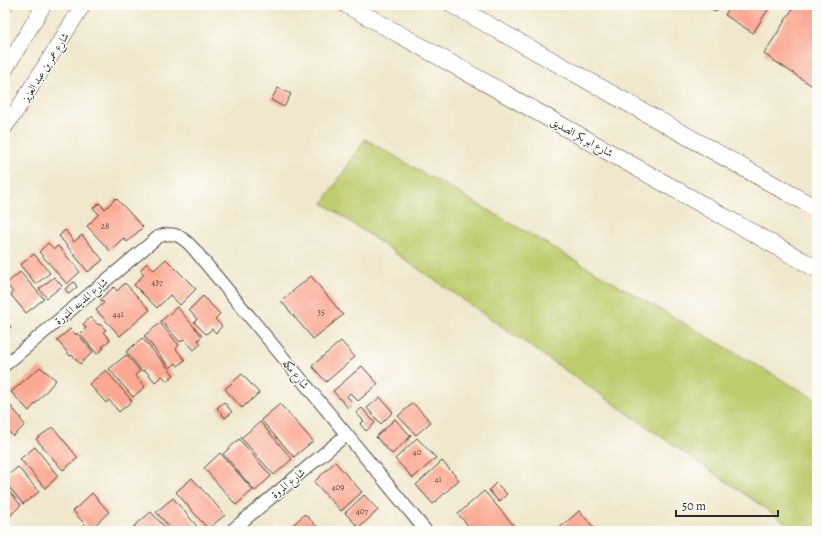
<svg xmlns="http://www.w3.org/2000/svg" width="822" height="536" viewBox="0 0 822 536" font-family="Alegreya,Amiri,serif">
	<rect width="100%" height="100%" fill="#fdfcf7"/>
	<filter id="ink" filterUnits="userSpaceOnUse"><feTurbulence type="fractalNoise" baseFrequency=".025" numOctaves="2"/><feDisplacementMap in="SourceGraphic" scale="8" xChannelSelector="R" yChannelSelector="G"/><feConvolveMatrix kernelMatrix="1 2 1 2 8 2 1 2 1" color-interpolation-filters="sRGB"/></filter>
	<filter id="wash" filterUnits="userSpaceOnUse"><feTurbulence type="fractalNoise" baseFrequency=".012" numOctaves="4" result="noise"/><feDisplacementMap in="SourceGraphic" scale="16" xChannelSelector="R" yChannelSelector="G"/><feGaussianBlur stdDeviation="0.9" result="paint"/><feColorMatrix in="noise" values="0 0 0 0 0 0 0 0 0 0 0 0 0 0 0 0 0 1.4 0 .05"/><feComposite in="paint" operator="in"/></filter>
	<g filter="url(#wash)">
		<rect width="100%" height="100%" fill="#f0e7cc"/>
		<g fill="#becc6e" stroke="#747c4c">
			<path d="M 5,5 L 15,5 L 5,21 Z"/>
			<path d="M 365,139 L 817,400 L 817,531 L 798,531 L 323,203 Z"/>
		</g>
		<g id="blocks">
			<g fill="#faa891">
				<path d="M 705,5 L 721,5 L 716,12 Z"/>
				<path d="M 731,5 L 771,5 L 753,33 L 725,15 Z"/>
				<path d="M 795,5 L 817,5 L 817,89 L 764,54 Z"/>
				<path d="M 278,88 L 291,94 L 284,107 L 271,100 Z"/>
				<path d="M 116,198 L 143,227 L 127,242 L 123,238 L 110,251 L 87,226 L 99,214 L 93,208 L 99,203 L 105,209 Z"/>
				<path d="M 65,230 L 74,242 L 82,235 L 103,260 L 88,272 L 59,236 Z"/>
				<path d="M 48,243 L 54,249 L 58,246 L 80,272 L 67,284 L 39,252 Z"/>
				<path d="M 34,254 L 50,273 L 36,284 L 20,265 Z"/>
				<path d="M 166,259 L 196,289 L 180,305 L 170,295 L 157,308 L 134,285 L 144,274 L 140,270 L 147,263 L 154,270 Z"/>
				<path d="M 20,272 L 44,299 L 26,313 L 11,295 L 13,292 L 6,284 Z"/>
				<path d="M 311,276 L 343,315 L 313,339 L 281,301 Z"/>
				<path d="M 54,277 L 62,286 L 47,298 L 39,289 Z"/>
				<path d="M 74,282 L 77,287 L 69,294 L 65,289 Z"/>
				<path d="M 125,283 L 150,310 L 120,336 L 96,310 L 104,303 L 100,299 L 114,287 L 117,291 Z"/>
				<path d="M 203,296 L 220,314 L 215,319 L 222,326 L 216,333 L 212,329 L 206,334 L 194,322 L 197,319 L 189,310 Z"/>
				<path d="M 177,307 L 202,336 L 198,340 L 201,344 L 194,350 L 184,339 L 180,342 L 161,321 Z"/>
				<path d="M 91,317 L 98,325 L 100,324 L 106,330 L 103,332 L 110,340 L 102,347 L 104,348 L 97,354 L 80,334 L 86,328 L 83,324 Z"/>
				<path d="M 5,320 L 11,327 L 5,332 Z"/>
				<path d="M 160,323 L 179,345 L 176,349 L 185,360 L 178,366 L 176,363 L 170,368 L 144,336 Z"/>
				<path d="M 70,329 L 76,335 L 77,333 L 93,352 L 80,364 L 72,355 L 70,356 L 57,340 Z"/>
				<path d="M 142,338 L 174,375 L 167,381 L 162,376 L 155,382 L 145,370 L 142,371 L 126,352 Z"/>
				<path d="M 341,341 L 355,357 L 326,382 L 312,366 Z"/>
				<path d="M 126,355 L 140,371 L 135,375 L 145,387 L 133,397 L 109,369 Z"/>
				<path d="M 362,366 L 378,384 L 358,401 L 350,393 L 347,396 L 353,403 L 348,408 L 333,391 Z"/>
				<path d="M 40,367 L 56,380 L 29,411 L 11,392 Z"/>
				<path d="M 106,370 L 132,401 L 119,412 L 109,400 L 106,403 L 89,384 Z"/>
				<path d="M 242,374 L 259,393 L 242,408 L 225,389 Z"/>
				<path d="M 380,397 L 393,412 L 381,424 L 367,408 Z"/>
				<path d="M 224,402 L 232,412 L 225,418 L 217,408 Z"/>
				<path d="M 8,403 L 21,418 L 20,419 L 25,425 L 13,436 L 5,428 L 5,405 Z"/>
				<path d="M 413,403 L 431,422 L 416,435 L 398,416 Z"/>
				<path d="M 280,404 L 313,441 L 294,457 L 261,420 Z"/>
				<path d="M 362,408 L 375,423 L 366,431 L 360,424 L 364,421 L 356,413 Z"/>
				<path d="M 395,419 L 411,436 L 392,454 L 376,437 Z"/>
				<path d="M 260,422 L 292,459 L 274,475 L 241,438 Z"/>
				<path d="M 53,427 L 78,458 L 63,470 L 36,439 Z"/>
				<path d="M 417,438 L 436,458 L 413,478 L 395,459 Z"/>
				<path d="M 239,439 L 271,476 L 255,491 L 223,454 Z"/>
				<path d="M 35,447 L 58,476 L 45,488 L 20,459 Z"/>
				<path d="M 220,453 L 253,490 L 236,505 L 204,468 Z"/>
				<path d="M 442,461 L 459,480 L 433,504 L 416,485 Z"/>
				<path d="M 335,462 L 362,492 L 341,511 L 314,482 Z"/>
				<path d="M 18,467 L 39,492 L 23,504 L 5,482 L 5,478 Z"/>
				<path d="M 192,478 L 225,515 L 208,529 L 176,492 Z"/>
				<path d="M 496,483 L 507,494 L 499,502 L 489,490 Z"/>
				<path d="M 5,487 L 21,505 L 8,518 L 5,514 Z"/>
				<path d="M 484,491 L 517,529 L 514,531 L 473,531 L 458,514 Z"/>
				<path d="M 92,493 L 109,512 L 90,530 L 73,511 Z"/>
				<path d="M 364,495 L 378,510 L 359,528 L 345,513 Z"/>
				<path d="M 173,498 L 201,531 L 173,531 L 156,512 Z"/>
				<path d="M 579,511 L 597,531 L 556,531 Z"/>
				<path d="M 151,512 L 168,531 L 139,531 L 134,526 Z"/>
				<path d="M 305,514 L 319,529 L 316,531 L 291,531 L 288,529 Z"/>
				<path d="M 387,526 L 392,531 L 382,531 Z"/>
				<path d="M 134,527 L 138,531 L 129,531 Z"/>
			</g>
		</g>
	</g>
	<g filter="url(#ink)">
		<use href="#blocks" fill-opacity="0" stroke="#494743" stroke-width="1"/>
		<g fill="none" stroke-linecap="round" stroke-linejoin="round">
			<g stroke="#494743" stroke-width="14">
				<g id="minor">
					<path d="M 5,365 L 158,237 C 173,230 183,237 193,248 L 426,531"/>
					<path d="M 231,531 L 346,435"/>
				</g>
			</g>
			<g stroke="#494743" stroke-width="16">
				<g id="tertiary">
					<path d="M 5,70 L 44,5"/>
					<path d="M 5,127 L 15,113 L 83,5"/>
				</g>
			</g>
			<g stroke="#494743" stroke-width="18">
				<g id="secondary">
					<path d="M 347,5 L 817,269"/>
					<path d="M 453,5 L 817,209"/>
				</g>
			</g>
			<use href="#minor" stroke="#fff" stroke-width="12"/>
			<use href="#tertiary" stroke="#fff" stroke-width="15"/>
			<use href="#secondary" stroke="#fff" stroke-width="17"/>
		</g>
	</g>
	<g text-anchor="middle" stroke-width="3" stroke-linejoin="round" paint-order="stroke">
		<g font-size="9" fill="#5f4a44">
			<text x="105" y="229">28</text>
			<text x="157" y="285">437</text>
			<text x="321" y="315">35</text>
			<text x="118" y="317">441</text>
			<text x="417" y="455">40</text>
			<text x="438" y="482">41</text>
			<text x="338" y="490">409</text>
			<text x="362" y="514">407</text>
		</g>
		<g font-size="11" fill="#2b2b2b" stroke="#fdfcf7">
			<text transform="translate(45 67) rotate(-58)" y="4">شارع عمر بن عبد العزيز</text>
			<text transform="translate(582 137) rotate(29)" y="4">شارع ابو بكر الصديق</text>
			<text transform="translate(81 301) rotate(-40)" y="4">شارع المدينه المنورة</text>
			<text transform="translate(296 374) rotate(51)" y="4">شارع مكه</text>
			<text transform="translate(288 483) rotate(-39)" y="4">شارع المروة</text>
		</g>
	</g>
	<rect width="822" height="536" fill="none" stroke="#fdfcf7" stroke-width="20"/>
	<path d="M676 510v6h102v-6" fill="none" stroke="#2b2b2b" stroke-width="2"/>
	<text x="682" y="510" font-size="12" fill="#2b2b2b" stroke="#fdfcf7" stroke-width="3" paint-order="stroke">50 m</text>
</svg>
